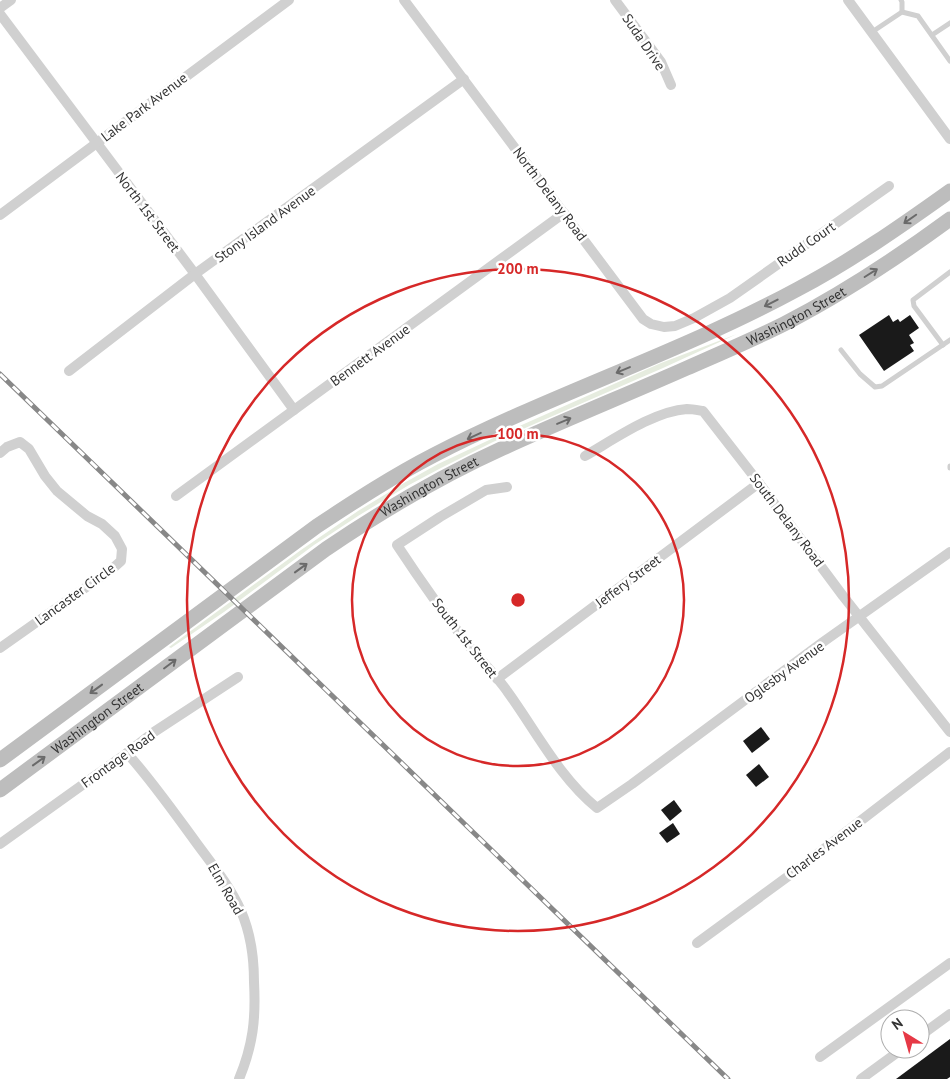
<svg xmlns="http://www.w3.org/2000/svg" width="950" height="1079" viewBox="0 0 950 1079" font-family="'PT Sans',sans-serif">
	<rect width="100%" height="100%" fill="#fff"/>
	<path fill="#e6ecdf" d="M 737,334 L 663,368 L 493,442 L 441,468 L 409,485 L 358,516 L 314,545 L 224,612 L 171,648 L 169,647 L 301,550 L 358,511 L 404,483 L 438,464 L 515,428 L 661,363 Z"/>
	<g fill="#1a1a1a">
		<path d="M 889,315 L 893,322 L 898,319 L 900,322 L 910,315 L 919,328 L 909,335 L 914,343 L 910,345 L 914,351 L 884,371 L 859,335 Z"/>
		<path d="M 761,727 L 770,739 L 752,753 L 743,741 Z"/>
		<path d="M 759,764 L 769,777 L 756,787 L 746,775 Z"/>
		<path d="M 674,800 L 682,811 L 670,821 L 661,810 Z"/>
		<path d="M 673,823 L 680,834 L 667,843 L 659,833 Z"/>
		<path d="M 950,1039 L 950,1077 L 947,1079 L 896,1079 Z"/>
	</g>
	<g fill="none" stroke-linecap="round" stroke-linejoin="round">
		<g stroke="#d0d0d0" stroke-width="5">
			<path d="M 901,0 L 902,2 L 902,12"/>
			<path d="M 872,32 L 902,12 L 918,16 L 950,61"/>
			<path d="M 932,35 L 950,23"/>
			<path d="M 943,345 L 914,306 L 913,300 L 950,272"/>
			<path d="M 841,350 L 860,374 L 875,387 L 882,386 L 950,340"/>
			<path d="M 950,466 L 950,468"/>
		</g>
		<g stroke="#d0d0d0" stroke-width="10">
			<path d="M 404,0 L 643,319 L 651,324 L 664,327 L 675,326 L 694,318 L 730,298 L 889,186"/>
			<path d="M 615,0 L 661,62 L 671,85"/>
			<path d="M 848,0 L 950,139"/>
			<path d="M 0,8 L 11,0"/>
			<path d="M 0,14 L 195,274 L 294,410"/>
			<path d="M 0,215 L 289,0"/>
			<path d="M 69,371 L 195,274 L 464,79"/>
			<path d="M 0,453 L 7,447 L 20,442 L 29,449 L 45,476 L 57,491 L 87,516 L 102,524 L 115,536 L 122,549 L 121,561 L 112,569 L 0,648"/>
			<path d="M 585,456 C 613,440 654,411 687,409 C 692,409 697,410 703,411 L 759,483 L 843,596 L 950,732"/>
			<path d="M 507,487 L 486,490 L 440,517 L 397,545 C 420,580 444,614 470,647 C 482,662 496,675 507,691 C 536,731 559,777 597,808 L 632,784 L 823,642 L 950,552"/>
			<path d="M 176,496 L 564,213"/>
			<path d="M 497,679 L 759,483"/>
			<path d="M 127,753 C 152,781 173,811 195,841 C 211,863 230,886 241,911 C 251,934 254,958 254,982 C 256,1019 253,1045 239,1079"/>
			<path d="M 0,844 L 127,753 L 154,732 L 238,677"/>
			<path d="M 697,943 L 794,872 L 950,752"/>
			<path d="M 920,1036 L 950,1014"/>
			<path d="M 820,1057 L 950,963"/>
			<path d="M 861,1079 L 902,1049"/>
		</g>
		<g stroke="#bdbdbd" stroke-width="15">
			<path d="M 0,760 L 317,526 C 355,501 393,476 434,455 C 552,394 680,353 798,289 C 851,261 901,226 950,191"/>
			<path id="s1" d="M 0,790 L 326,549 C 382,511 441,476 503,448 C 564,420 626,395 687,368 C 719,354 752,340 784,324 C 842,294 897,258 950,219"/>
		</g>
		<g stroke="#888" stroke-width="5">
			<path id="rail" d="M 0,374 L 728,1079"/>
		</g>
		<use href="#rail" stroke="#fff" stroke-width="3" stroke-dasharray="9" stroke-linecap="butt"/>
	</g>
	<defs><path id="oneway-shaft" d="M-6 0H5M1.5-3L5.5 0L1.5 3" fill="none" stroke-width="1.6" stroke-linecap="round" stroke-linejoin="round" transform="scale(1.25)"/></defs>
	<g stroke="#6a6a6a">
		<use href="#oneway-shaft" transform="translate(910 219) rotate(145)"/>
		<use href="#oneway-shaft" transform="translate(871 273) rotate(-32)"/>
		<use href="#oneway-shaft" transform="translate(771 303) rotate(153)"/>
		<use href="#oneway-shaft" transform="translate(623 370) rotate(157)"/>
		<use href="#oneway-shaft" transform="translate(564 421) rotate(-23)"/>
		<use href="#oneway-shaft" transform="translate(474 436) rotate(155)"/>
		<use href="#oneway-shaft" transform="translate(301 568) rotate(-36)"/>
		<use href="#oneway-shaft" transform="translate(170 664) rotate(-37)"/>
		<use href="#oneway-shaft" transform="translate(96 689) rotate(144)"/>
		<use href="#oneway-shaft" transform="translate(39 761) rotate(-36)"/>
	</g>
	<g fill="none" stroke="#d62828" stroke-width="2.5">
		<circle cx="518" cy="600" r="166"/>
		<circle cx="518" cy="600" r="331"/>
	</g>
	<g text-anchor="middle" stroke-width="5" stroke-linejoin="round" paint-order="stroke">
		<g font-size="14" fill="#333" stroke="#fff">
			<text transform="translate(644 42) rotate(56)" y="5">Suda Drive</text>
			<text transform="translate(144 107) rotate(-37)" y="5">Lake Park Avenue</text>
			<text transform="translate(550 194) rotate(53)" y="5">North Delany Road</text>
			<text transform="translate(148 212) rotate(53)" y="5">North 1st Street</text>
			<text transform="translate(265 224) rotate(-36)" y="5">Stony Island Avenue</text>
			<text transform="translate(806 244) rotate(-35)" y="5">Rudd Court</text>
			<text dy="5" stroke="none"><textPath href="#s1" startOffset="931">Washington Street</textPath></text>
			<text transform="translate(370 355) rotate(-36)" y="5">Bennett Avenue</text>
			<text dy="5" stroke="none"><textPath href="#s1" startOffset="526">Washington Street</textPath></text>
			<text transform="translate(787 520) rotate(53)" y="5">South Delany Road</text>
			<text transform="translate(628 581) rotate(-37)" y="5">Jeffery Street</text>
			<text transform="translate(75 594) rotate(-36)" y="5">Lancaster Circle</text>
			<text transform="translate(465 638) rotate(52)" y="5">South 1st Street</text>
			<text transform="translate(784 672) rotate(-36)" y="5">Oglesby Avenue</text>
			<text dy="5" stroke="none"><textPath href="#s1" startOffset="121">Washington Street</textPath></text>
			<text transform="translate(118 759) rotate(-36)" y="5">Frontage Road</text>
			<text transform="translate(824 848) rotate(-37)" y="5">Charles Avenue</text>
			<text transform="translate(226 889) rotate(60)" y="5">Elm Road</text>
		</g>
	</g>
	<circle cx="518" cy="600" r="8" fill="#d62828" stroke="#fff" stroke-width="2.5"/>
	<g font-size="15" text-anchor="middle" font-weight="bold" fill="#d62828" stroke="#fff" stroke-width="5" stroke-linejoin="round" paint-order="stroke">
		<text x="518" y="274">200 m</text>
		<text x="518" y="439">100 m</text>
	</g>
	<g transform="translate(905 1034) rotate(323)"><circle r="24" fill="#ffffff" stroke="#adadad"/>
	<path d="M0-4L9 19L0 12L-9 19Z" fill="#e63946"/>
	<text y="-8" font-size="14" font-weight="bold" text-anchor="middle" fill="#333333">N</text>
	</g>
</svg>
